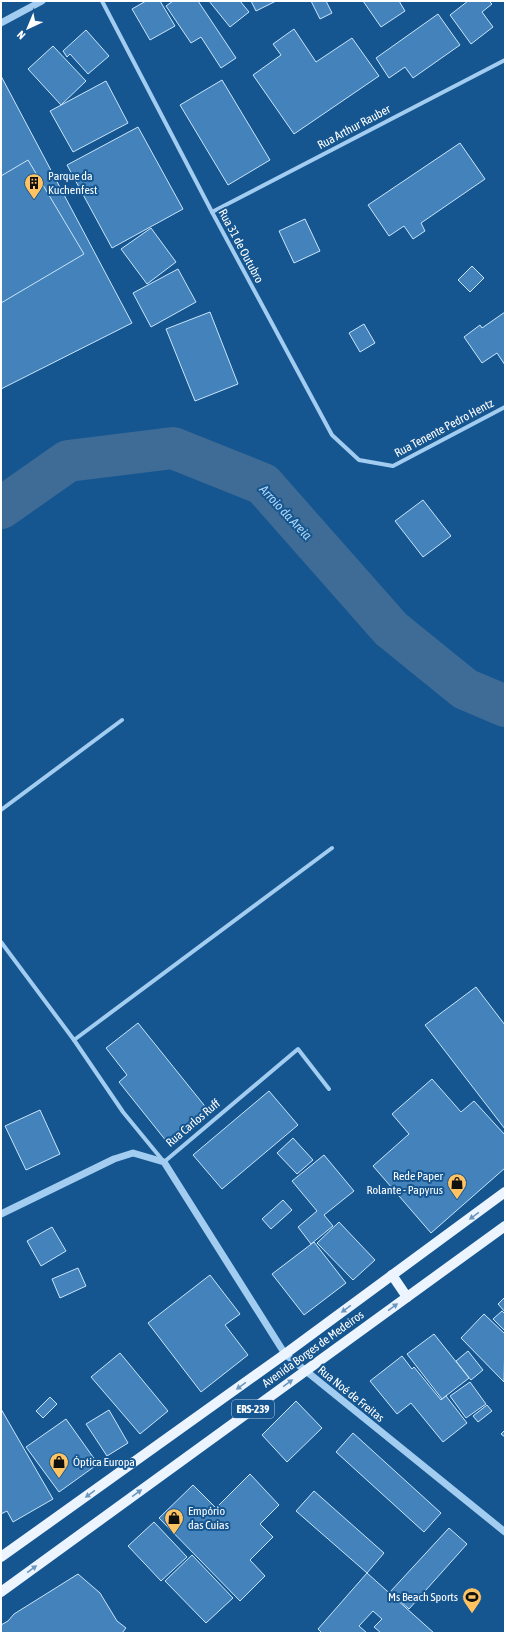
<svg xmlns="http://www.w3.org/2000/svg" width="506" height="1634" viewBox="0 0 506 1634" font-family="'Asap Condensed',sans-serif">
	<rect width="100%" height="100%" fill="#165690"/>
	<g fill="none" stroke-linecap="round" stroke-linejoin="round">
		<path stroke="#3e6c96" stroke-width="42" d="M 1,508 L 68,461 L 173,448 L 263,484 L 391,629 L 465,689 L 505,706"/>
	</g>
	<g fill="#4382ba" stroke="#c9e5fb">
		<path d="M 146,1 L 160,1 L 175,26 L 150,40 L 132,9 Z"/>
		<path d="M 173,1 L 198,1 L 236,58 L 221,68 L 201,37 L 191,43 L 166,6 Z"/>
		<path d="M 209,1 L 240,1 L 249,12 L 230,27 Z"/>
		<path d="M 251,1 L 276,1 L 256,11 Z"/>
		<path d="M 311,1 L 326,1 L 332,13 L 320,19 Z"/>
		<path d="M 363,1 L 399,1 L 405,11 L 381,27 Z"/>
		<path d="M 468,1 L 489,1 L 492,4 L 482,12 L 493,27 L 471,44 L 450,15 Z"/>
		<path d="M 438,14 L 460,45 L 413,78 L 405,67 L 389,78 L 376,58 Z"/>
		<path d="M 294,29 L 316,62 L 352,38 L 379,76 L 294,134 L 253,75 L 281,55 L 273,44 Z"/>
		<path d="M 86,30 L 109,56 L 88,74 L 70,54 L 67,57 L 63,51 Z"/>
		<path d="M 53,46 L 86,81 L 61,105 L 28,69 Z"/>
		<path d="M 1,76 L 132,323 L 1,389 Z"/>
		<path d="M 222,80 L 270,160 L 228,185 L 180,105 Z"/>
		<path d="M 106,81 L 128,123 L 73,152 L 50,111 Z"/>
		<path d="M 138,127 L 183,209 L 112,248 L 67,165 Z"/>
		<path d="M 460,143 L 485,179 L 421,223 L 425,231 L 413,239 L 404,226 L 389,236 L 368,205 Z"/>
		<path d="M 28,160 L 84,254 L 1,303 L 1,176 Z"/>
		<path d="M 305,219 L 320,251 L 294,263 L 279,231 Z"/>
		<path d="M 151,228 L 176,262 L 147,284 L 121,249 Z"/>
		<path d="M 472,266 L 484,278 L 470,292 L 458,280 Z"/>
		<path d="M 178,269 L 196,302 L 151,327 L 133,293 Z"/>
		<path d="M 210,312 L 238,384 L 195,401 L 166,329 Z"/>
		<path d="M 505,312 L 505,365 L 497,353 L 482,363 L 464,337 L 480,325 L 482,328 Z"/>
		<path d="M 364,324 L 375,343 L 360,352 L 349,333 Z"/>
		<path d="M 423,500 L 451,536 L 423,557 L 395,521 Z"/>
		<path d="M 476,987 L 505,1025 L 505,1129 L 425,1025 Z"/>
		<path d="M 138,1023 L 208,1110 L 167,1142 L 119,1082 L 127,1075 L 106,1048 Z"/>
		<path d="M 432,1079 L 461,1112 L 474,1101 L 505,1135 L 505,1168 L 431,1233 L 373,1166 L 409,1134 L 392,1114 Z"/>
		<path d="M 269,1091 L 298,1125 L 222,1189 L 193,1155 Z"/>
		<path d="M 40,1110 L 60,1154 L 26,1170 L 5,1126 Z"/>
		<path d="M 293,1138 L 313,1160 L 297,1174 L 277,1153 Z"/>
		<path d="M 324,1155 L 354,1191 L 324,1215 L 333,1226 L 311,1244 L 298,1227 L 317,1211 L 292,1181 Z"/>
		<path d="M 283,1200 L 292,1210 L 271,1229 L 262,1219 Z"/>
		<path d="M 339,1222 L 375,1260 L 353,1280 L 317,1243 Z"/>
		<path d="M 52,1227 L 66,1251 L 41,1266 L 27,1241 Z"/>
		<path d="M 314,1242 L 346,1283 L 304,1315 L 272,1274 Z"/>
		<path d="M 78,1268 L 86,1286 L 60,1298 L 52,1279 Z"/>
		<path d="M 210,1275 L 240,1314 L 225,1325 L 248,1355 L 201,1392 L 148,1323 Z"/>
		<path d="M 505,1297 L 505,1312 L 498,1304 Z"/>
		<path d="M 502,1311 L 505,1314 L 505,1331 L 493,1319 Z"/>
		<path d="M 484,1314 L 505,1334 L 504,1382 L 461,1338 Z"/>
		<path d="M 434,1334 L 469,1378 L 442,1399 L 407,1354 Z"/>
		<path d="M 468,1351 L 483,1370 L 471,1380 L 456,1361 Z"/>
		<path d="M 120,1353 L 168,1411 L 140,1434 L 91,1377 Z"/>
		<path d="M 402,1356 L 412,1369 L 414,1367 L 441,1400 L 446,1396 L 467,1423 L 443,1442 L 411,1403 L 397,1414 L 370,1381 Z"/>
		<path d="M 470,1382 L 486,1404 L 466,1418 L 450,1396 Z"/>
		<path d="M 50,1397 L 57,1404 L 43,1418 L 36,1411 Z"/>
		<path d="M 296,1401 L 322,1428 L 287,1462 L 262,1435 Z"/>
		<path d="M 487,1405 L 492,1411 L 478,1422 L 473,1416 Z"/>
		<path d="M 1,1409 L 53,1499 L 13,1522 L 7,1511 L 1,1514 Z"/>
		<path d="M 109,1410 L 128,1443 L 107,1456 L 86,1424 Z"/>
		<path d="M 66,1419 L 98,1464 L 59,1492 L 26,1447 Z"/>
		<path d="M 505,1430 L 505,1437 L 501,1434 Z"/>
		<path d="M 353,1433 L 441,1513 L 424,1532 L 336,1452 Z"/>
		<path d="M 250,1474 L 279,1505 L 260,1524 L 273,1537 L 250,1560 L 265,1576 L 240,1601 L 159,1518 L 193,1485 L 216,1508 Z"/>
		<path d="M 314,1491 L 384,1553 L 367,1573 L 296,1511 Z"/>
		<path d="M 154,1522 L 187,1557 L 161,1581 L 128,1546 Z"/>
		<path d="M 449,1528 L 467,1544 L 409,1609 L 390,1592 Z"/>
		<path d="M 192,1555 L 233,1598 L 206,1623 L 165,1581 Z"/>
		<path d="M 367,1573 L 434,1633 L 381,1633 L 374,1627 L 382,1619 L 373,1611 L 359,1626 L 367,1633 L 322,1633 L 318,1629 Z"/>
		<path d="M 78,1574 L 100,1593 L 117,1621 L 126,1628 L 122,1633 L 1,1633 L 1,1625 L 8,1621 L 14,1614 Z"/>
	</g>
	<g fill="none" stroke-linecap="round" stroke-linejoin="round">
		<g stroke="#a3cdf0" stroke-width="4">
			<path d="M 102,1 L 212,212 L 332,435 L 359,460 L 393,466 L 505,407"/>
			<path d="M 212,212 L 505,60"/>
			<path d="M 1,810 L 122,720"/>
			<path d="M 1,942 L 74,1040 L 123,1112 L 164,1162 L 298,1049 L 329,1089"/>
			<path d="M 74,1040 L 332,848"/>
		</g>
		<g stroke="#a3cdf0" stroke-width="7">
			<path d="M 1,23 L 42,1"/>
			<path d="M 1,1214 L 114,1159 L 133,1153 L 164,1162 L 285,1354 L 505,1532"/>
		</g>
		<g stroke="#ecf5ff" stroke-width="10">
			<path d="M 392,1275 L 407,1297"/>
			<path d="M 1,1557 L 285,1354 L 505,1192"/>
			<path d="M 1,1592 L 505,1226"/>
		</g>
	</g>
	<defs><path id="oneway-solid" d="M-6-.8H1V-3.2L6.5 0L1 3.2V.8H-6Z"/></defs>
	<g fill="#6c96bc">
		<use href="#oneway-solid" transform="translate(474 1216) rotate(144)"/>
		<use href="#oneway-solid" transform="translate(393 1307) rotate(-36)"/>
		<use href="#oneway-solid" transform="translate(346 1309) rotate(144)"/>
		<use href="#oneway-solid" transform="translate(288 1383) rotate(-36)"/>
		<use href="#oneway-solid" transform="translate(241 1386) rotate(144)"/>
		<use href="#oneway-solid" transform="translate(137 1493) rotate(-36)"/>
		<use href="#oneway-solid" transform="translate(90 1494) rotate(144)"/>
		<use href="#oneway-solid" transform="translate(32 1569) rotate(-36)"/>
	</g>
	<defs>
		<g id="building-pin" transform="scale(1)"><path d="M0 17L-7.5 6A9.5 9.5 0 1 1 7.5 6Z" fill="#ffc362" stroke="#165690"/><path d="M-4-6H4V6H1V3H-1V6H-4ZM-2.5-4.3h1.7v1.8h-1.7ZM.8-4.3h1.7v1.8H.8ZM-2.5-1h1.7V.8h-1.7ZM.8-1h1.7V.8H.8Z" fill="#111"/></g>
		<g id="shop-pin" transform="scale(1)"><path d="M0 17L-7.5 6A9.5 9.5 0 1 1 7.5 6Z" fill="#ffc362" stroke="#165690"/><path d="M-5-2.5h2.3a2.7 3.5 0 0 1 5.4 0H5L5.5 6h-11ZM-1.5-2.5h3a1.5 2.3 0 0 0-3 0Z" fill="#111"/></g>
		<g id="stadium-pin" transform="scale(1)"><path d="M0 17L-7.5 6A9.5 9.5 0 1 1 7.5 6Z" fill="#ffc362" stroke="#165690"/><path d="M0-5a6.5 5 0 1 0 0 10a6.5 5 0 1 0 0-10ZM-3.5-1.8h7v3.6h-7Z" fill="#111"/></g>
	</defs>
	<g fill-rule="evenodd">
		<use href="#building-pin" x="34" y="183"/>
		<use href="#shop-pin" x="457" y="1183"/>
		<use href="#shop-pin" x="59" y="1462"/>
		<use href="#shop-pin" x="174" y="1518"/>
		<use href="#stadium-pin" x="472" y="1597"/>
	</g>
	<g text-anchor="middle" stroke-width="4" stroke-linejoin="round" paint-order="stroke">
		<rect fill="#165690" stroke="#b9ccde" stroke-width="1" x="232" y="1400" width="42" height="18" rx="3"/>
		<g font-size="11" font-weight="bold" fill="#fff">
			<text x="253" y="1413">ERS-239</text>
		</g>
		<g font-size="12" fill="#fff" stroke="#165690">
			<text transform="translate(354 127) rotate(-28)" y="4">Rua Arthur Rauber</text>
			<text transform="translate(241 246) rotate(62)" y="4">Rua 31 de Outubro</text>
			<text transform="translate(444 428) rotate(-28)" y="4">Rua Tenente Pedro Hentz</text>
			<text transform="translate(193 1123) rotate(-40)" y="4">Rua Carlos Ruff</text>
			<text transform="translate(313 1349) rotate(-36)" y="4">Avenida Borges de Medeiros</text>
			<text transform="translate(351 1394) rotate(39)" y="4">Rua Noé de Freitas</text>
		</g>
		<g font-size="12" fill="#fff" stroke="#165690" text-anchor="start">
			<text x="48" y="180">Parque da<tspan x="48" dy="14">Kuchenfest</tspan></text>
			<text x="443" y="1180" text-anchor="end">Rede Paper<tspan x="443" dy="14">Rolante - Papyrus</tspan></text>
			<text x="73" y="1466">Óptica Europa</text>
			<text x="188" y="1515">Empório<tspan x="188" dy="14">das Cuias</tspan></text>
			<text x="458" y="1601" text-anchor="end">Ms Beach Sports</text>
		</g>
		<g font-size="13" font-style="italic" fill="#afd6f7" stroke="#165690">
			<text transform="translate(286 512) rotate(47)" y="5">Arroio da Areia</text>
		</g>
	</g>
	<rect width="506" height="1634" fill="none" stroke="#ffffff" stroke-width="4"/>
	<g transform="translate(28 28) rotate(224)" stroke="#165690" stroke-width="3" paint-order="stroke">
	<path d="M0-3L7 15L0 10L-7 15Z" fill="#ffffff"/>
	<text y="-6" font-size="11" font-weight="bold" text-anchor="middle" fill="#ffffff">N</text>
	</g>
</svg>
